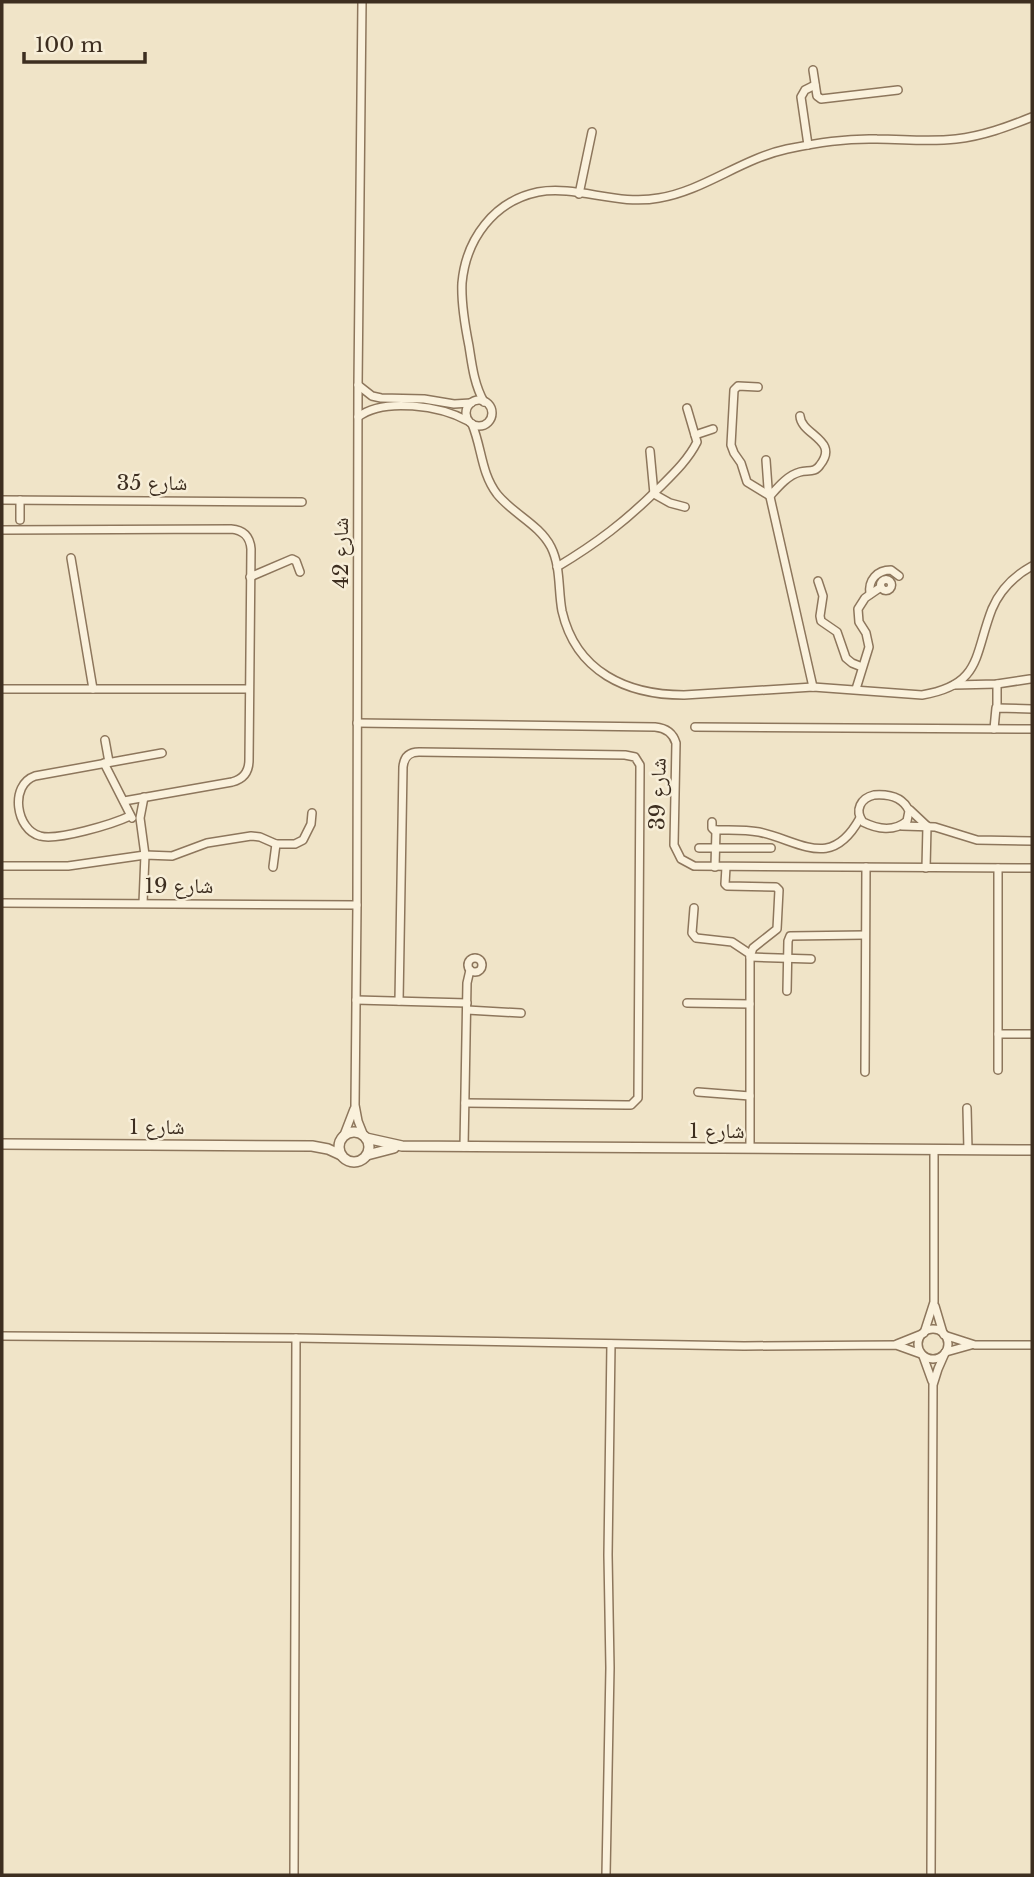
<svg xmlns="http://www.w3.org/2000/svg" width="1034" height="1877" viewBox="0 0 1034 1877" font-family="'Libre Baskerville','Noto Naskh Arabic',serif">
	<rect width="100%" height="100%" fill="#f0e4c8"/>
	<g fill="none" stroke-linecap="round" stroke-linejoin="round">
		<g stroke="#8d765c" stroke-width="10">
			<g id="minor">
				<path d="M 362,2 L 358,385 L 357,905 L 355,1105 L 358,1121 L 364,1136"/>
				<path d="M 813,70 L 817,96 L 821,99 L 898,90"/>
				<path d="M 808,145 L 801,97 L 805,90 L 815,85"/>
				<path d="M 579,194 L 592,132"/>
				<path d="M 358,385 L 372,396 L 381,398 L 424,399 L 454,404 L 471,403"/>
				<path d="M 758,387 L 738,386 L 734,390 L 731,445 L 734,453 L 741,463 L 747,482 L 770,496 C 778,487 788,475 800,472 C 808,470 815,473 820,465 C 840,440 801,435 800,416"/>
				<circle cx="479" cy="413" r="13"/>
				<path d="M 484,402 C 474,384 472,365 469,346 C 465,326 461,304 462,283 C 466,239 494,201 538,192 C 577,185 617,206 659,198 C 703,191 741,159 787,149 C 817,143 846,138 877,139 C 903,139 929,142 956,139 C 983,136 1007,127 1032,117"/>
				<path d="M 358,417 C 384,397 441,406 468,421"/>
				<path d="M 472,424 C 482,448 481,473 497,494 C 513,514 539,524 551,547 C 561,567 558,590 562,611 C 576,672 627,695 684,695 L 813,687 L 922,695 C 982,685 974,655 992,609 C 1000,590 1014,576 1032,566"/>
				<path d="M 695,435 L 713,429"/>
				<path d="M 650,451 L 654,494 L 670,503 L 685,507"/>
				<path d="M 766,460 L 768,488 L 813,687"/>
				<path d="M 2,500 L 302,502"/>
				<path d="M 20,500 L 20,520"/>
				<path d="M 2,530 L 231,529 C 244,530 250,537 251,549 L 249,760 C 249,771 244,779 232,782 L 124,801"/>
				<path d="M 71,558 L 93,689"/>
				<path d="M 557,567 C 597,543 626,521 659,488 C 673,474 688,460 697,442 L 687,408"/>
				<path d="M 250,577 L 292,559 L 296,561 L 300,572"/>
				<circle cx="886" cy="585" r="5.5"/>
				<path d="M 818,581 L 823,596 L 820,616 L 821,621 L 837,632 L 846,658 L 852,663 L 862,667"/>
				<path d="M 870,594 C 868,580 877,570 891,570 L 899,576"/>
				<path d="M 954,685 L 997,684 L 1030,679"/>
				<path d="M 2,689 L 249,689"/>
				<path d="M 856,689 L 869,647 L 866,633 L 859,622 L 858,609 L 865,598 L 881,587"/>
				<path d="M 997,708 L 997,684"/>
				<path d="M 357,723 L 655,727 C 666,728 673,733 676,743 L 674,845 L 681,859 L 694,866 L 1032,868"/>
				<path d="M 695,727 L 1032,729"/>
				<path d="M 994,729 L 996,708 L 1032,709"/>
				<path d="M 105,740 L 109,762"/>
				<path d="M 104,763 L 132,818"/>
				<path d="M 874,795 C 888,794 903,797 909,811 L 907,821 C 894,832 877,829 863,822 C 854,810 861,798 874,795 Z"/>
				<path d="M 910,810 L 927,826"/>
				<path d="M 130,816 C 113,824 57,841 40,836 C 16,830 9,785 35,776 L 162,753"/>
				<path d="M 712,822 L 712,828 L 714,830 C 729,830 744,829 759,832 C 801,841 831,871 860,818"/>
				<path d="M 902,826 L 935,827 L 977,840 L 1032,841"/>
				<path d="M 699,848 L 771,848"/>
				<path d="M 2,866 L 68,866 L 145,855 L 172,856 L 207,843 L 251,836 L 260,837 L 276,844 L 295,844 L 303,840 L 311,824 L 312,813"/>
				<path d="M 273,867 L 276,844"/>
				<path d="M 715,867 L 716,830"/>
				<path d="M 726,867 L 725,884 L 727,886 L 776,887 L 779,890 L 777,929 L 753,948 L 750,957 L 750,1148"/>
				<path d="M 926,868 L 927,826"/>
				<path d="M 2,903 L 357,905"/>
				<path d="M 143,903 L 145,855 L 140,818 L 144,797"/>
				<path d="M 694,908 L 692,933 L 696,938 L 732,942 L 750,954"/>
				<path d="M 750,957 L 811,959"/>
				<circle cx="475" cy="965" r="7"/>
				<path d="M 787,991 L 788,941 L 790,936 L 865,935"/>
				<path d="M 356,1000 L 467,1003"/>
				<path d="M 399,1001 L 403,767 C 404,757 409,752 419,752 L 625,755 L 635,757 L 640,765 L 640,770 L 638,1098 L 631,1105 L 626,1105 L 465,1103"/>
				<path d="M 687,1003 L 750,1004"/>
				<path d="M 467,1010 L 521,1013"/>
				<path d="M 998,1034 L 1032,1034"/>
				<path d="M 998,1070 L 998,868"/>
				<path d="M 865,1072 L 866,867"/>
				<path d="M 698,1092 L 750,1096"/>
				<path d="M 967,1108 L 968,1150"/>
				<path d="M 344,1135 L 354,1109"/>
				<path d="M 464,1147 L 467,983 L 470,970"/>
				<path d="M 935,1306 L 943,1333"/>
				<circle cx="933" cy="1344" r="15"/>
				<path d="M 924,1333 L 934,1302 L 934,1150"/>
				<path d="M 944,1335 L 975,1345 L 1032,1345"/>
				<path d="M 2,1336 L 296,1338 L 744,1346 L 896,1345 L 921,1354"/>
				<path d="M 897,1344 L 922,1334"/>
				<path d="M 946,1352 L 971,1345"/>
				<path d="M 923,1356 L 932,1381"/>
				<path d="M 294,1875 L 296,1338"/>
				<path d="M 606,1875 L 610,1668 L 608,1555 L 611,1344"/>
				<path d="M 931,1875 L 933,1385 L 938,1369 L 945,1353"/>
			</g>
		</g>
		<g stroke="#8d765c" stroke-width="12">
			<g id="tertiary">
				<circle cx="354" cy="1147" r="15"/>
				<path d="M 366,1138 L 402,1146 L 1032,1150"/>
				<path d="M 2,1144 L 312,1146 L 328,1149 L 341,1155"/>
				<path d="M 367,1155 L 394,1148"/>
			</g>
		</g>
		<use href="#minor" stroke="#faf1dc" stroke-width="7"/>
		<use href="#tertiary" stroke="#faf1dc" stroke-width="9"/>
	</g>
	<g text-anchor="middle" stroke-width="5" stroke-linejoin="round" paint-order="stroke">
		<g font-size="21" fill="#3d2e20" stroke="#f7eed8">
			<text x="152" y="490">شارع 35</text>
			<text transform="translate(341 553) rotate(-90)" y="7">شارع 42</text>
			<text transform="translate(658 794) rotate(-89)" y="7">شارع 39</text>
			<text x="179" y="893">شارع 19</text>
			<text x="157" y="1134">شارع 1</text>
			<text x="717" y="1138">شارع 1</text>
		</g>
	</g>
	<rect width="1034" height="1877" fill="none" stroke="#3d2e20" stroke-width="7"/>
	<path d="M24 52v10h121v-10" fill="none" stroke="#3d2e20" stroke-width="3.5"/>
	<text x="35" y="52" font-size="21" fill="#3d2e20" stroke="#f7eed8" stroke-width="5" paint-order="stroke">100 m</text>
</svg>
